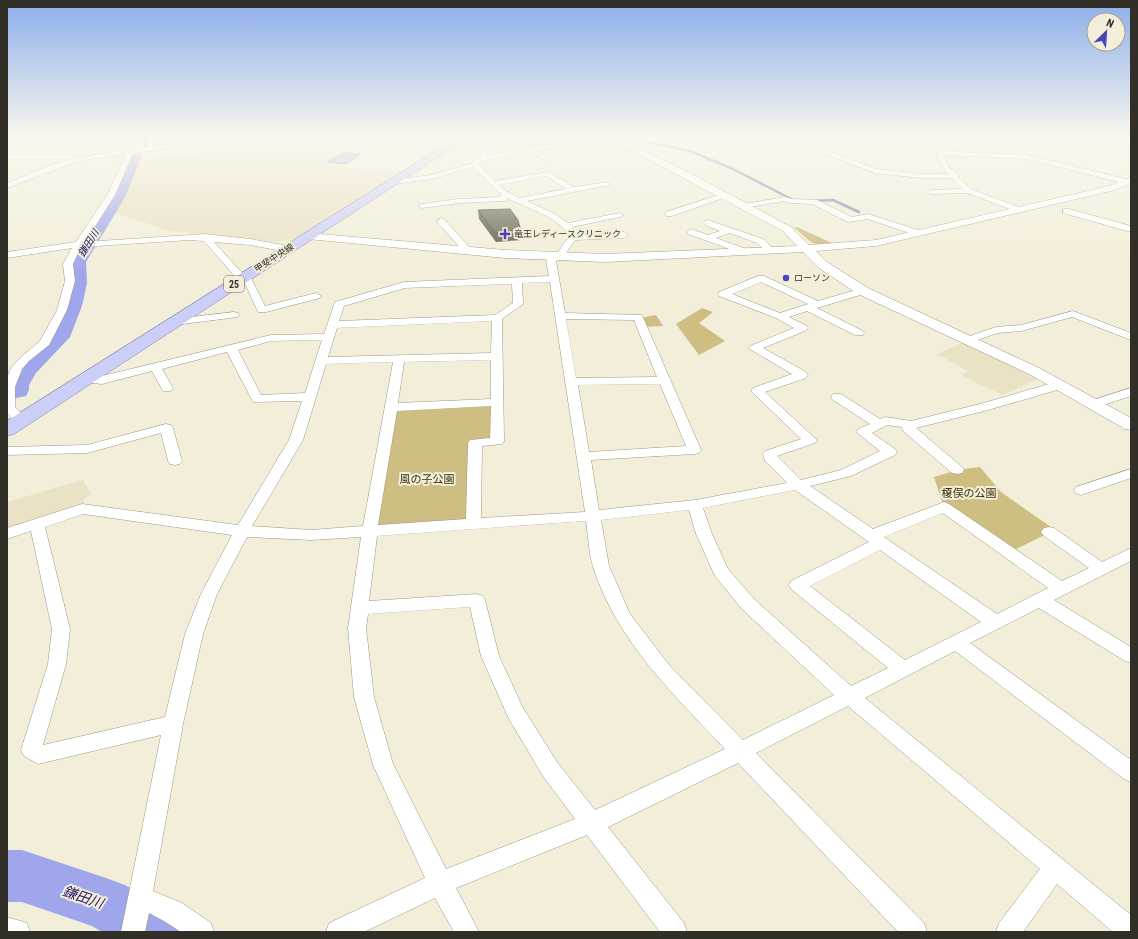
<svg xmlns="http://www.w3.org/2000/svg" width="1138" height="939" viewBox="0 0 1138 939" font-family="'Roboto Condensed','Noto Sans JP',sans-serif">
	<rect width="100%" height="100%" fill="#f3eed9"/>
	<g fill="#e9e2c5">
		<path d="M 348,145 L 367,152 L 346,165 L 314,163 L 312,164 L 398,172 L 295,238 L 277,242 L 170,231 L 110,211 L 137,160 L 224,150 L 306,152 Z"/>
		<path d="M 968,340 L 1040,378 L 1003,395 L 976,383 L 962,375 L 968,371 L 937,354 Z"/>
		<path d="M 83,480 L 91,494 L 84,499 L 82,509 L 7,533 L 7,502 Z"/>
	</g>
	<g fill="#cebe81">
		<path d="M 793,227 L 799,228 L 834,244 C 827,244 817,246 811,242 C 805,238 800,231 793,227 Z"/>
		<path d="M 702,308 L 713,312 L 699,323 L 725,341 L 699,355 L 676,324 Z"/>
		<path d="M 656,315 L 663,326 L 642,327 L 640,318 Z"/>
		<path d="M 491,402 L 491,438 L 473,441 L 469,522 L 374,528 L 393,411 Z"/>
		<path d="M 980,467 L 1001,492 L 1055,530 L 1012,551 L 944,507 L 934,477 L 957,470 Z"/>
	</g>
	<path fill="#a0a6ec" stroke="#7f82b1" d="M 343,153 L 361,154 L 346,164 L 327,162 Z"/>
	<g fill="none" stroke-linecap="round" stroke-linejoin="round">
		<g stroke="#7f82b1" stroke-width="2.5">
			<path d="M 634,139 L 690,151 L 733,169 L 795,201 L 798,201"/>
			<path d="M 134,156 L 144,148 L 147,139"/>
			<path d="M 812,201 L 833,200 L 859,212"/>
		</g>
		<g fill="#a0a6ec" fill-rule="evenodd">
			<path d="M 134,151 L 139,153 L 142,156 L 124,199 L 86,262 L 87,283 L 82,306 L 70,337 L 36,373 L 29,385 L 29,390 L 26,396 L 16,398 L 7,396 L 7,378 L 12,369 L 16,363 L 47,334 L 60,306 L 65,283 L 66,262 L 106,199 L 126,156 L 129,153 Z"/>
			<path d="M 7,850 L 22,850 L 106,878 L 125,885 L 172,913 L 180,932 L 102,932 L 92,926 L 22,902 L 7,902 Z"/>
		</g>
		<g stroke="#9e9985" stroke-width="1">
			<g id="minor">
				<path d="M 24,139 L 32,139 L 7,153 L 7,148 Z"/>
				<path d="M 139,139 L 145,139 L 144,145 L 141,148 L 207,139 L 231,139 L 229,142 L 266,141 L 267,139 L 273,139 L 270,144 L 268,145 L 223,146 L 220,144 L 223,141 L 135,153 L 132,155 L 115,195 L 85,242 L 205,234 L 250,239 L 288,246 L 292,249 L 291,251 L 288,252 L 250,245 L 214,242 L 243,274 L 249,274 L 265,306 L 316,293 L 321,296 L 320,298 L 266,312 L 258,312 L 244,281 L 239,281 L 204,241 L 189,240 L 81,247 L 73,264 L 75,281 L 67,310 L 49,345 L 29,361 L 22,369 L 15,387 L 15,407 L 28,421 L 27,424 C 17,426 13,419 7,413 L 7,378 L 11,368 L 21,357 L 40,341 L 57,310 L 65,281 L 63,264 L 72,248 L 7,258 L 7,252 L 76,242 L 107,195 L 126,154 L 84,160 L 62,167 L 7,188 L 7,183 L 56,163 L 72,159 L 7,159 L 7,155 L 73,155 L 75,156 L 76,158 L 131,149 L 138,144 Z"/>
				<path d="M 493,139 L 499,139 L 485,156 L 578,139 L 592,139 L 589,141 L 537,151 L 550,159 L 550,161 L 548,162 L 529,152 L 481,161 L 479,164 L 495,181 L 548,172 L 574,187 L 608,182 L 608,186 L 605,186 L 527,201 L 555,214 L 568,223 L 620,213 L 624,215 L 620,217 L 572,227 L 578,235 L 624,232 L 628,235 L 624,238 L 575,240 L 562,259 L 556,261 L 565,313 L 642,315 L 701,450 L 699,453 L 694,454 L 591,460 L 599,510 L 695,500 L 787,483 L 765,461 L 763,454 L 765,451 L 801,439 L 751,391 L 753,388 L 792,374 L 748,348 L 750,346 L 794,328 L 776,318 L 719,296 L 718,294 L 719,292 L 758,276 L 764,276 L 818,301 L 863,288 L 868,291 L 867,293 L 817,308 L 863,331 L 864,333 L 863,335 L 855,335 L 807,311 L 789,317 L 807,326 L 808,328 L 807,330 L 763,348 L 806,372 L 808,375 L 806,378 L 765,392 L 817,440 L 815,443 L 777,456 L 801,480 L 841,470 L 880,451 L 856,432 L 858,429 L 870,424 L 833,400 L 831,397 L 833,394 L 841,394 L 880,419 L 885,417 L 911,421 L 980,404 L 1056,382 L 1064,382 L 1066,385 L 1064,388 L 988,410 L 916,428 L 962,467 L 964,470 L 962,473 L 957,474 L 952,473 L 903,431 L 902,427 L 887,425 L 872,433 L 895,449 L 897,452 L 895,455 L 851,476 L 810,486 L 873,529 L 939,504 L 944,502 L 949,504 L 1062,581 L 1089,568 L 1044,536 L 1041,532 L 1044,528 L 1049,527 L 1054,528 L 1102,562 L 1131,548 L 1131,561 L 1054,600 L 1131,647 L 1131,663 L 1125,661 L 1039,608 L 970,643 L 1131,760 L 1131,782 L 1124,779 L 955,651 L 865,698 L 1131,915 L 1131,932 L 1113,932 L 1057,884 L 1023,932 L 996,932 L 999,923 L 1040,869 L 848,706 L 756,753 L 924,923 L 927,932 L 898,932 L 738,763 L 608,827 L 684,923 L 687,932 L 660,932 L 587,835 L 456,888 L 479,932 L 454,932 L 435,898 L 364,932 L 326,932 L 329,923 L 425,878 L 373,765 L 354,697 L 348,628 L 361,537 L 311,540 L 247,537 L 217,594 L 203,634 L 183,724 L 153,891 L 182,903 L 211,923 L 214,932 L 181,932 L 164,921 L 149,913 L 145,932 L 121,932 L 161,735 L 38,764 L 24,756 L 21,750 L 48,664 L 52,629 L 31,531 L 7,539 L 7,528 L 82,504 L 238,525 L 289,440 L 302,401 L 253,402 L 227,352 L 162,369 L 173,388 L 171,391 L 163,391 L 152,371 L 102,384 L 84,382 L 82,379 L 84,376 L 102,376 L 271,335 L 324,334 L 335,302 L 404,282 L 549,276 L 546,260 L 556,255 L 570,235 C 554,215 529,209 507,198 L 506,201 L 503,201 L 459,203 L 422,208 L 418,206 L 422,204 L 459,199 L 500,197 L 501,194 L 473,167 L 432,179 L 394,184 L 390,182 L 394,180 L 431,175 L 473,163 ZM 547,176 L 566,189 L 519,198 L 506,191 L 499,185 ZM 550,282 L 585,512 L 481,518 L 482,446 L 502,444 L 504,441 L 502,319 L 523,304 L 522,283 ZM 761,282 L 808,304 L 780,313 L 732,294 ZM 512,284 L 513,303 L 495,315 L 339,321 L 344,306 L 405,288 ZM 566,319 L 634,320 L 657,377 L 576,378 ZM 492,321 L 491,353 L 328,357 L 337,328 ZM 322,340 L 305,393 L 261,395 L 238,350 L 271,341 ZM 491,360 L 491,399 L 398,403 L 404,362 ZM 393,362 L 363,526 L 311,530 L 252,526 L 303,440 L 326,364 ZM 660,384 L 686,446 L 589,452 L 578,385 ZM 491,406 L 490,438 L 470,440 L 468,443 L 466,519 L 378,525 L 397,411 ZM 795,490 L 869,542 L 791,581 L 789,585 L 791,589 L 888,668 L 851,686 L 754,599 L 728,569 L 712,534 L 703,508 ZM 689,510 L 696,534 L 715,576 L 742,609 L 834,695 L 743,740 L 670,666 L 630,614 L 609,566 L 601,520 ZM 943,513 L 1048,588 L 997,614 L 884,537 ZM 83,514 L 232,535 L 201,594 L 185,634 L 165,717 L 43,745 L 66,664 L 70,629 L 45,527 ZM 586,521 C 588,536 589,553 593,567 C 617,641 673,694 725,749 L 595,810 L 557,762 L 523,708 L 499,656 L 485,600 L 483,596 L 477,594 L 369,601 L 377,536 ZM 880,550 L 981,622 L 905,660 L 810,586 ZM 470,607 L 481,656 L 509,719 L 543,776 L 575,819 L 446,869 L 393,764 L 374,697 L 366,628 L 368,614 Z"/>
				<path d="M 786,139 L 795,139 L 876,169 L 920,174 L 947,174 L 936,154 L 912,146 L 899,139 L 907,139 L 940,151 L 1027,155 L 1130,180 L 1131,182 L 1127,184 L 1027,159 L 943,155 L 950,169 L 958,174 L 958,177 L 971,189 L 1021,208 L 1021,212 L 1018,212 L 967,193 L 931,194 L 927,192 L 931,190 L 962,189 L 951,178 L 920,178 L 875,173 Z"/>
				<path d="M 937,139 L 946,139 L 940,141 Z"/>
				<path d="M 954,139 L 967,139 L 970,141 L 967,143 Z"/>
				<path d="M 993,139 L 1009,139 C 1006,142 996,142 993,139 Z"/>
				<path d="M 722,194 L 728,194 L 729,196 L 672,216 L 666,216 L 665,214 L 666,212 Z"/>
				<path d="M 785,197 L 791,199 L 817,200 L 852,217 L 868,214 L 921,231 L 922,233 L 921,235 L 915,235 L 868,219 L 848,222 L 812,204 L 790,203 L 784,201 L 745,208 L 741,206 L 745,204 Z"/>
				<path d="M 1063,209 L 1069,209 L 1131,226 L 1131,232 L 1063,213 Z"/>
				<path d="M 441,218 L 444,219 L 471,249 L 473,251 L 471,253 L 465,253 L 438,223 L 437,221 Z"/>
				<path d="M 708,220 L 763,239 L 776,251 L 774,253 L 768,253 L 757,243 L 730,233 L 716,238 L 749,250 L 751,252 L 746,255 L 688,234 L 687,232 L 691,229 L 708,235 L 720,231 L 705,225 L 704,223 L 705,221 Z"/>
				<path d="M 1073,311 L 1131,333 L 1131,340 L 1072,317 L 1021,331 L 998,333 L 968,343 L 962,340 L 964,338 L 996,327 L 1021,325 Z"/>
				<path d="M 234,312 L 238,313 L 239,315 L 238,317 L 175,325 L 170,322 L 175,319 Z"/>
				<path d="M 1131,388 L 1131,396 L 1094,408 L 1090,407 L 1088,404 L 1090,401 Z"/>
				<path d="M 166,424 L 171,425 L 173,428 L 182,461 L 180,464 L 175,465 L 170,464 L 168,461 L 161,433 L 87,453 L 7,455 L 7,447 L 87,445 Z"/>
				<path d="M 1131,469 L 1131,478 L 1081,495 L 1076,493 L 1074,490 L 1076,487 Z"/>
				<path d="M 7,917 L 27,923 L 30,932 L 7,932 Z"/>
			</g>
		</g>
		<g stroke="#9e9985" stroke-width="1">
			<path id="tertiary" d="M 610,139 L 621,139 L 686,171 L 791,227 L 809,245 L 876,240 L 1109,186 L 1131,177 L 1131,183 L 1115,190 L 876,246 L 816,251 L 827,262 L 868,288 L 1039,368 L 1131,418 L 1131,430 L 1125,429 L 1029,374 L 858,294 L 819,268 L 803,252 L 605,262 L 505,258 L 308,239 L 302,236 L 308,233 L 505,250 L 605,254 L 797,246 L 783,231 Z"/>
		</g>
		<g stroke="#7f82ac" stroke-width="1">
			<path id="primary" d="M 454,139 L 466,139 L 14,434 L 7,436 L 7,421 Z"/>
		</g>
		<use href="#minor" fill="#fff" fill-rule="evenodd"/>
		<use href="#tertiary" fill="#fff" fill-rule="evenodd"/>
		<use href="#primary" fill="#cbcff8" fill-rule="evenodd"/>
	</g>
	<path fill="#595546" d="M 478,210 L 521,231 L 522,240 L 496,242 L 479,219 Z"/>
	<path fill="#686351" stroke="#494539" d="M 510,209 L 518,220 L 521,231 L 496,233 L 478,210 Z"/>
	<linearGradient id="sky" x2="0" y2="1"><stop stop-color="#8baeea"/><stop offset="0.51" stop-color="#faf7ee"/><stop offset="1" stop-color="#faf7ee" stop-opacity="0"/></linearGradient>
	<rect width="1138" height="270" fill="url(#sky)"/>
	<g fill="#4b43b9" stroke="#f3eed9" stroke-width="1.5">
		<path d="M503 228h4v4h4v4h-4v4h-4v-4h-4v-4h4z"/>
		<circle cx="786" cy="278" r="4"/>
	</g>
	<g text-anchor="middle" stroke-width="4" stroke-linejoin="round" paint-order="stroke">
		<g font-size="9" fill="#312f27" stroke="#f3eed9" text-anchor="start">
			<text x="514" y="237">竜王レディースクリニック</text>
			<text x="794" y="281">ローソン</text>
		</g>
		<g font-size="9" fill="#312f27" stroke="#f3eed9">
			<text transform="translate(274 258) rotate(-33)" y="3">甲斐中央線</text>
		</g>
		<g font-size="10" font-style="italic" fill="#241a69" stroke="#f3eed9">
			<text transform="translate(88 243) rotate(-58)" y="4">鎌田川</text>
		</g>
		<rect fill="#f3eed9" stroke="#6b685c" stroke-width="1" x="224" y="276" width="20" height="16" rx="3"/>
		<g font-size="10" font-weight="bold" fill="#312f27">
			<text x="234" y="288">25</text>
		</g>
		<g font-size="11" fill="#38300d" stroke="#f3eed9">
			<text x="427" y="483">風の子公園</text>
			<text x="969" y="497">榎俣の公園</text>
		</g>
		<g font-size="14" font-style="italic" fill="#241a69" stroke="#f3eed9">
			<text transform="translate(83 897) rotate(19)" y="5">鎌田川</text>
		</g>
	</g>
	<rect width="1138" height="939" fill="none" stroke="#312f27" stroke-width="16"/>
	<g transform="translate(1106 32) rotate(25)"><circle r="19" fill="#f3eed9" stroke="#a5a292"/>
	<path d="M0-3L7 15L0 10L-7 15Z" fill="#4b43b9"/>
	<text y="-6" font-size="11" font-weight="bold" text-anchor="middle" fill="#312f27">N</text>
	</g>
</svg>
